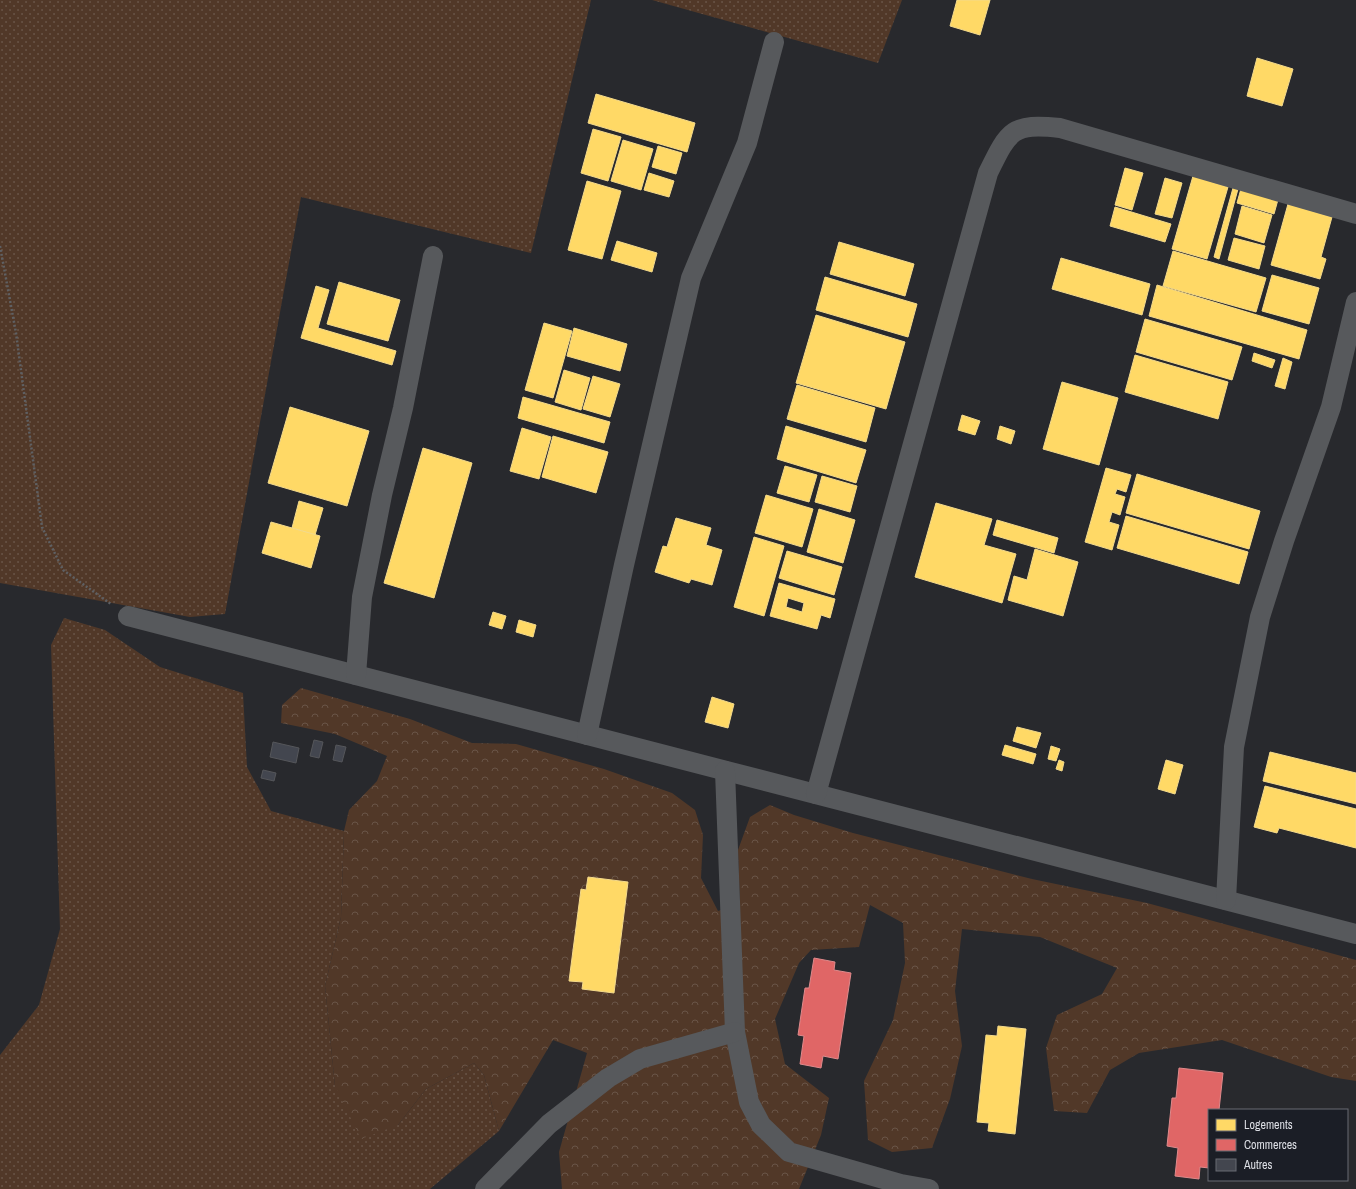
<svg xmlns="http://www.w3.org/2000/svg" width="1356" height="1189" viewBox="0 0 1356 1189" font-family="'Archivo Narrow',sans-serif">
	<defs>
		<pattern id="grass-dots" width="8" height="8" patternUnits="userSpaceOnUse"><rect width="8" height="8" fill="#513828"/><path d="M2 2h.1M6 6h.1" fill="none" stroke="#695447" stroke-width="1.8" stroke-linecap="round"/></pattern>
		<pattern id="forest-crowns" width="20" height="18" patternUnits="userSpaceOnUse"><rect width="20" height="18" fill="#513828"/><path d="M2 6a3 3 0 1 1 6 0M12 15a3 3 0 1 1 6 0" fill="none" stroke="#695447"/></pattern>
	</defs>
	<rect width="100%" height="100%" fill="#28292d"/>
	<g fill="url(#grass-dots)">
		<path d="M 0,0 L 591,0 L 531,253 L 301,197 L 225,614 L 190,617 L 0,583 Z"/>
		<path d="M 652,0 L 902,0 L 878,63 Z"/>
		<path d="M 64,618 L 105,630 L 160,667 L 243,693 L 247,767 L 271,811 L 344,831 L 341,917 L 325,986 L 335,1086 L 398,1125 L 426,1089 L 474,1063 L 484,1075 L 499,1131 L 430,1189 L 0,1189 L 0,1055 L 39,1005 L 60,929 L 51,645 Z"/>
	</g>
	<path fill="url(#forest-crowns)" d="M 301,688 L 410,719 L 472,743 L 516,744 L 604,769 L 672,793 L 695,810 L 703,835 L 701,878 L 718,911 L 740,903 L 738,850 L 750,817 L 770,805 L 794,815 L 853,833 L 1032,879 L 1147,903 L 1356,960 L 1356,1081 L 1331,1077 L 1222,1040 L 1139,1053 L 1110,1070 L 1087,1113 L 1054,1111 L 1046,1048 L 1057,1015 L 1102,994 L 1117,968 L 1040,937 L 962,929 L 955,991 L 962,1046 L 950,1099 L 932,1148 L 892,1152 L 868,1140 L 864,1081 L 893,1020 L 905,963 L 903,923 L 870,905 L 859,947 L 811,950 L 799,963 L 775,1019 L 785,1064 L 829,1098 L 821,1135 L 799,1189 L 562,1189 L 559,1152 L 587,1053 L 553,1040 L 499,1131 L 484,1075 L 474,1063 L 426,1089 L 398,1125 L 361,1139 L 335,1086 L 325,986 L 341,917 L 344,831 L 349,810 L 377,781 L 387,756 L 335,734 L 281,723 L 282,705 Z"/>
	<g fill="#ffd966" stroke="#f4da8c" fill-rule="evenodd">
		<path d="M 957,0 L 990,0 L 980,35 L 950,26 Z"/>
		<path d="M 1257,58 L 1293,69 L 1282,106 L 1247,96 Z"/>
		<path d="M 596,94 L 695,123 L 687,152 L 588,123 Z"/>
		<path d="M 593,129 L 621,137 L 608,181 L 581,173 Z"/>
		<path d="M 623,140 L 653,149 L 641,190 L 611,181 Z"/>
		<path d="M 658,146 L 682,153 L 676,174 L 652,167 Z"/>
		<path d="M 1125,168 L 1143,173 L 1132,210 L 1115,205 Z"/>
		<path d="M 649,173 L 674,181 L 669,197 L 644,190 Z"/>
		<path d="M 1193,176 L 1228,187 L 1207,259 L 1172,249 Z"/>
		<path d="M 1165,178 L 1182,183 L 1172,218 L 1155,214 Z"/>
		<path d="M 587,181 L 621,191 L 602,259 L 568,250 Z"/>
		<path d="M 1242,185 L 1279,196 L 1274,214 L 1237,203 Z"/>
		<path d="M 1233,188 L 1238,189 L 1219,259 L 1214,257 Z"/>
		<path d="M 1288,204 L 1332,217 L 1321,257 L 1326,259 L 1320,279 L 1271,265 Z"/>
		<path d="M 1242,206 L 1272,215 L 1264,243 L 1235,234 Z"/>
		<path d="M 1115,207 L 1171,224 L 1165,242 L 1110,226 Z"/>
		<path d="M 1234,238 L 1265,246 L 1259,269 L 1228,260 Z"/>
		<path d="M 617,241 L 657,253 L 652,272 L 611,260 Z"/>
		<path d="M 839,242 L 914,264 L 905,296 L 830,274 Z"/>
		<path d="M 1173,251 L 1266,278 L 1256,312 L 1163,286 Z"/>
		<path d="M 1061,258 L 1150,284 L 1142,315 L 1052,289 Z"/>
		<path d="M 1272,275 L 1319,288 L 1309,324 L 1262,311 Z"/>
		<path d="M 825,277 L 917,304 L 908,337 L 816,310 Z"/>
		<path d="M 339,282 L 400,300 L 388,341 L 327,324 Z"/>
		<path d="M 1157,285 L 1307,330 L 1299,359 L 1149,316 Z"/>
		<path d="M 316,286 L 329,290 L 318,328 L 396,351 L 392,365 L 301,338 Z"/>
		<path d="M 816,315 L 905,342 L 886,409 L 796,383 Z"/>
		<path d="M 1145,319 L 1242,347 L 1232,380 L 1136,352 Z"/>
		<path d="M 544,323 L 572,331 L 553,398 L 525,390 Z"/>
		<path d="M 574,328 L 627,344 L 620,371 L 567,356 Z"/>
		<path d="M 1254,353 L 1275,360 L 1272,368 L 1252,361 Z"/>
		<path d="M 1135,355 L 1228,382 L 1218,419 L 1125,392 Z"/>
		<path d="M 1283,358 L 1292,362 L 1285,389 L 1275,386 Z"/>
		<path d="M 564,370 L 590,378 L 581,410 L 555,402 Z"/>
		<path d="M 593,376 L 620,384 L 610,417 L 583,409 Z"/>
		<path d="M 1062,382 L 1118,398 L 1099,465 L 1043,449 Z"/>
		<path d="M 797,385 L 875,408 L 866,442 L 787,419 Z"/>
		<path d="M 523,397 L 610,422 L 604,443 L 518,418 Z"/>
		<path d="M 290,407 L 369,431 L 347,506 L 268,483 Z"/>
		<path d="M 962,415 L 980,421 L 975,435 L 958,430 Z"/>
		<path d="M 786,426 L 866,450 L 856,483 L 777,459 Z"/>
		<path d="M 1000,426 L 1015,431 L 1011,444 L 997,439 Z"/>
		<path d="M 522,428 L 551,437 L 539,479 L 510,471 Z"/>
		<path d="M 553,436 L 608,452 L 596,493 L 542,477 Z"/>
		<path d="M 423,448 L 472,463 L 434,598 L 384,583 Z"/>
		<path d="M 785,466 L 817,475 L 809,502 L 777,493 Z"/>
		<path d="M 1106,468 L 1131,475 L 1126,492 L 1117,489 L 1115,494 L 1125,497 L 1120,515 L 1112,512 L 1109,522 L 1119,525 L 1112,550 L 1085,542 Z"/>
		<path d="M 1137,474 L 1260,511 L 1249,549 L 1126,513 Z"/>
		<path d="M 822,476 L 857,486 L 850,512 L 815,502 Z"/>
		<path d="M 766,495 L 813,509 L 802,547 L 755,533 Z"/>
		<path d="M 299,501 L 323,508 L 315,535 L 292,528 Z"/>
		<path d="M 936,503 L 992,519 L 984,545 L 1016,554 L 1002,603 L 915,577 Z"/>
		<path d="M 819,509 L 855,520 L 843,563 L 807,552 Z"/>
		<path d="M 1126,516 L 1248,552 L 1239,584 L 1117,548 Z"/>
		<path d="M 676,518 L 711,528 L 706,545 L 722,550 L 712,585 L 691,579 L 689,583 L 655,572 L 663,546 L 667,547 Z"/>
		<path d="M 997,520 L 1058,538 L 1054,553 L 993,535 Z"/>
		<path d="M 271,522 L 320,536 L 311,568 L 262,553 Z"/>
		<path d="M 754,537 L 784,546 L 764,616 L 734,607 Z"/>
		<path d="M 1035,549 L 1078,562 L 1063,616 L 1008,600 L 1014,576 L 1027,580 Z"/>
		<path d="M 787,551 L 842,567 L 834,595 L 779,578 Z"/>
		<path d="M 779,583 L 835,599 L 830,618 L 821,615 L 817,629 L 770,616 ZM 788,598 L 804,603 L 802,612 L 786,607 Z"/>
		<path d="M 493,612 L 506,616 L 502,629 L 489,625 Z"/>
		<path d="M 519,620 L 536,625 L 533,637 L 516,632 Z"/>
		<path d="M 712,697 L 734,704 L 728,728 L 705,722 Z"/>
		<path d="M 1017,727 L 1041,733 L 1036,748 L 1013,741 Z"/>
		<path d="M 1005,745 L 1036,754 L 1033,764 L 1002,755 Z"/>
		<path d="M 1051,746 L 1060,749 L 1056,761 L 1048,759 Z"/>
		<path d="M 1270,752 L 1356,773 L 1356,804 L 1263,781 Z"/>
		<path d="M 1059,760 L 1064,762 L 1062,771 L 1056,769 Z"/>
		<path d="M 1166,760 L 1183,765 L 1175,794 L 1158,789 Z"/>
		<path d="M 1265,786 L 1356,809 L 1356,848 L 1279,828 L 1277,833 L 1254,827 Z"/>
		<path d="M 588,877 L 628,882 L 614,993 L 582,989 L 583,982 L 569,981 L 581,889 L 586,890 Z"/>
		<path d="M 998,1026 L 1026,1029 L 1015,1134 L 988,1131 L 989,1123 L 977,1122 L 986,1035 L 997,1036 Z"/>
	</g>
	<g fill="#e06666" stroke="#df8a8c">
		<path d="M 814,958 L 835,962 L 834,970 L 851,973 L 838,1059 L 823,1056 L 821,1068 L 800,1064 L 804,1036 L 798,1035 L 805,988 L 809,988 Z"/>
		<path d="M 1179,1068 L 1223,1073 L 1219,1110 L 1209,1110 L 1209,1168 L 1200,1167 L 1199,1179 L 1175,1176 L 1178,1148 L 1167,1146 L 1172,1098 L 1176,1098 Z"/>
	</g>
	<g fill="#43464f" stroke="#55565a">
		<path d="M 314,740 L 323,742 L 319,758 L 310,756 Z"/>
		<path d="M 273,742 L 299,748 L 296,763 L 270,757 Z"/>
		<path d="M 336,745 L 346,747 L 342,762 L 333,760 Z"/>
		<path d="M 263,770 L 276,773 L 274,781 L 261,778 Z"/>
	</g>
	<g fill="none" stroke-linecap="round" stroke-linejoin="round">
		<path stroke="#5f6063" stroke-width="2.5" stroke-dasharray="2 2" stroke-linecap="butt" d="M 0,246 L 16,333 L 42,527 L 63,570 L 111,604"/>
		<g stroke="#57595c" stroke-width="20">
			<path d="M 128,616 L 1356,934"/>
			<path d="M 356,675 L 362,597 L 382,495 L 403,408 L 433,256"/>
			<path d="M 587,735 L 624,565 L 691,278 L 747,143 L 774,42"/>
			<path d="M 725,771 L 735,1032 L 749,1102 L 761,1125 L 789,1152 L 901,1184 L 929,1189"/>
			<path d="M 816,794 L 988,173 C 1009,130 1012,123 1060,128 L 1356,214"/>
			<path d="M 1226,900 L 1234,747 L 1260,617 L 1284,541 L 1331,407 L 1356,302"/>
			<path d="M 485,1189 L 549,1124 L 608,1078 L 640,1059 L 735,1032"/>
		</g>
	</g>
	<rect x="1208" y="1109" width="140" height="72" fill="#1b1e26" stroke="#686b72"/>
	<rect x="1216" y="1119" width="20" height="12" fill="#ffd966" stroke="#686b72"/>
	<text x="1244" y="1129" font-size="12" fill="#dcdee4">Logements</text>
	<rect x="1216" y="1139" width="20" height="12" fill="#e06666" stroke="#686b72"/>
	<text x="1244" y="1149" font-size="12" fill="#dcdee4">Commerces</text>
	<rect x="1216" y="1159" width="20" height="12" fill="#43464f" stroke="#686b72"/>
	<text x="1244" y="1169" font-size="12" fill="#dcdee4">Autres</text>
</svg>
